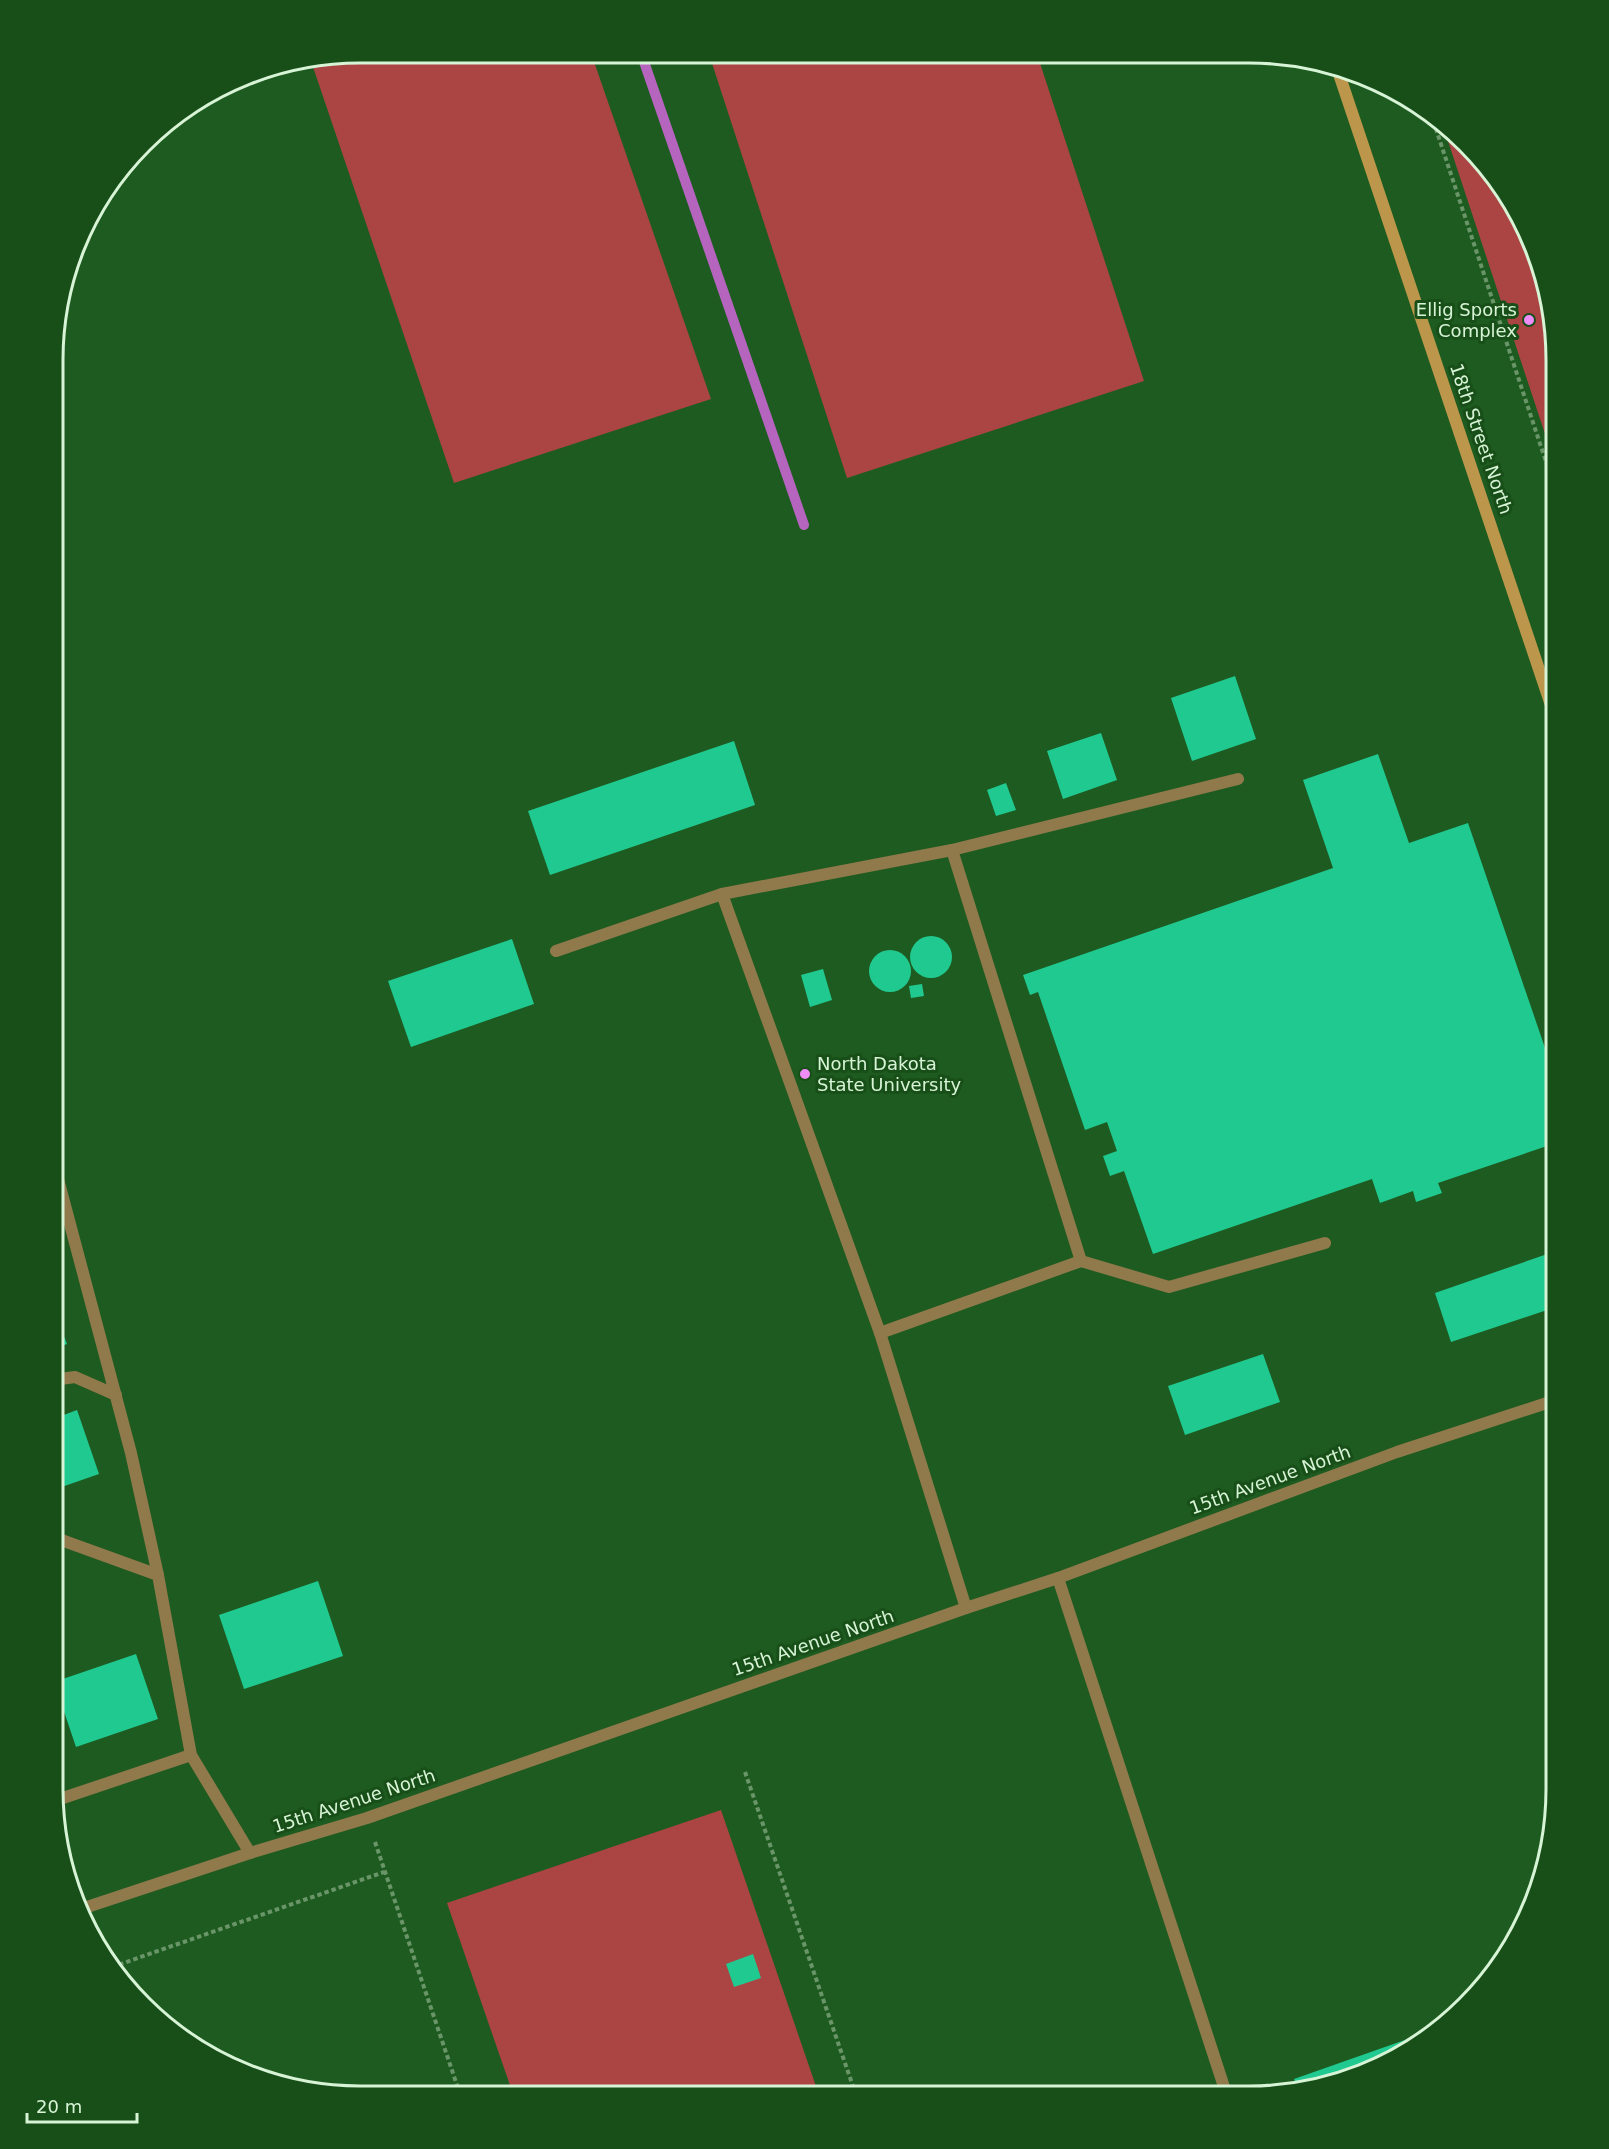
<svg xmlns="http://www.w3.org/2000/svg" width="1609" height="2149" viewBox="0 0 1609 2149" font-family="'DejaVu Sans',sans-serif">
	<rect width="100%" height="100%" fill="#184f19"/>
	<path fill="#1e5b20" d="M 360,53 L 1290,55 L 1367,76 L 1420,104 L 1481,157 L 1525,223 L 1546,280 L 1556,359 L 1556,1810 L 1540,1888 L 1505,1960 L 1452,2020 L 1386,2065 L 1329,2086 L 1250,2096 L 320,2094 L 242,2073 L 189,2045 L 129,1992 L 84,1926 L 63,1869 L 53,1790 L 55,319 L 93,206 L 157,128 L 261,69 Z"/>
	<g fill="#ab4544">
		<path d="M 360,53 L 591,53 L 711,399 L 454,483 L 311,61 Z"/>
		<path d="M 709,54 L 1037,54 L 1144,381 L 847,478 Z"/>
		<path d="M 1442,123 L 1481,157 L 1525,223 L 1546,280 L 1556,359 L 1556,467 Z"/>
		<path d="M 721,1810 L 819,2095 L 513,2094 L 447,1903 Z"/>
	</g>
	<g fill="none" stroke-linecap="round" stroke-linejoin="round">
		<path stroke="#b565be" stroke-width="10" d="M 641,53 L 804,525"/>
	</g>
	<g fill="#20c990">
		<path d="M 1235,676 L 1256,739 L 1192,761 L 1171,698 Z"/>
		<path d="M 1101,733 L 1117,780 L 1063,799 L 1047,751 Z"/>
		<path d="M 734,741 L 755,805 L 550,875 L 528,811 Z"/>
		<path d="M 1378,754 L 1409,843 L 1468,823 L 1556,1080 L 1556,1143 L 1438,1183 L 1442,1193 L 1416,1202 L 1413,1191 L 1380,1203 L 1372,1179 L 1153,1254 L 1124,1171 L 1110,1176 L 1103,1156 L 1117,1151 L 1107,1122 L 1085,1130 L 1038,992 L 1030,995 L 1023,975 L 1333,868 L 1303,780 Z"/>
		<path d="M 1006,783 L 1016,810 L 996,816 L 987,790 Z"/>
		<circle cx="931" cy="957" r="21"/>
		<path d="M 512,939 L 534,1004 L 411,1047 L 388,981 Z"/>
		<circle cx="890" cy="971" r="21"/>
		<path d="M 823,969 L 832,1000 L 810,1007 L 801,975 Z"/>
		<path d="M 922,984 L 924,996 L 911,998 L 909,986 Z"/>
		<path d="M 1556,1251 L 1556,1307 L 1451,1342 L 1435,1293 Z"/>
		<path d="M 53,1308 L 67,1344 L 53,1349 Z"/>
		<path d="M 1263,1354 L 1280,1402 L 1185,1435 L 1168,1386 Z"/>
		<path d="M 77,1410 L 99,1474 L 53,1490 L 53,1419 Z"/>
		<path d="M 318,1581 L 343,1656 L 244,1689 L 219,1615 Z"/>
		<path d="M 136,1654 L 158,1719 L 76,1747 L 54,1682 Z"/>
		<path d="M 753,1954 L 761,1978 L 734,1987 L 726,1964 Z"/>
		<path d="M 1439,2028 L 1386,2065 L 1329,2086 L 1298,2090 L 1294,2079 Z"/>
	</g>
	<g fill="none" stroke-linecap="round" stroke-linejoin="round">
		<g stroke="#6a9569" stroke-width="4" stroke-dasharray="4.5 3" stroke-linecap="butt">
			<path d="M 1431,114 L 1556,492"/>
			<path d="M 745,1772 L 856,2095"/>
			<path d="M 375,1842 L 460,2094"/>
			<path d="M 112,1967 L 384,1872"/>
		</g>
		<g stroke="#90794b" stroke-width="12">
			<path d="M 952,850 L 1081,1261"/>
			<path d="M 722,894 L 880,1333 L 966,1608"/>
			<path d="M 556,951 L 722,894 L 952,850 L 1238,779"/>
			<path d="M 54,1164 L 131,1453 L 158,1575 L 191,1755 L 250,1853"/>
			<path d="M 54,1222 L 68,1218"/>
			<path d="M 880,1333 L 1081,1261 L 1169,1287 L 1325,1243"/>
			<path d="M 53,1380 L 75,1377 L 116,1395"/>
			<path d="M 53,1537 L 158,1575"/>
			<path d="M 1058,1578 L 1227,2096"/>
			<path d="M 54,1801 L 191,1755"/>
		</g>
		<path stroke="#90794b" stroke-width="12" d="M 78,1910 L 250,1853 L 367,1818 L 966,1608 L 1058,1578 L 1397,1452 L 1556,1400"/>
		<path stroke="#bc974b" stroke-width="12" d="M 1337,68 L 1556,720"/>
	</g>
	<g fill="#ee8cf8" stroke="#184f19" stroke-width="2">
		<circle cx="1529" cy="320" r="6"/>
		<circle cx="805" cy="1074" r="6"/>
	</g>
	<g text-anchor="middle" stroke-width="6" stroke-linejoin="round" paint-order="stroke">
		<g font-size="18" fill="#d8f4d6" stroke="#184f19" text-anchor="end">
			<text x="1517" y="316">Ellig Sports<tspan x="1517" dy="21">Complex</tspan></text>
			<text x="817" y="1070" text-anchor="start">North Dakota<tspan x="817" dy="21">State University</tspan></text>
		</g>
		<g font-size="18" fill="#d8f4d6" stroke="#184f19">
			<text transform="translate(1481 439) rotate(71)" y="6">18th Street North</text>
			<text transform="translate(1270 1480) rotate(-20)" y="6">15th Avenue North</text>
			<text transform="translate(813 1643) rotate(-19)" y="6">15th Avenue North</text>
			<text transform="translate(354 1801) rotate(-18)" y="6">15th Avenue North</text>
		</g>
	</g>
	<path d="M0 0H1609V2149H0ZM360 63H1249A297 297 0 0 1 1546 360V1789A297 297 0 0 1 1249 2086H360A297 297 0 0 1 63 1789V360A297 297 0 0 1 360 63Z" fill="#184f19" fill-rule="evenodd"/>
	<path fill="none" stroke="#d8f4d6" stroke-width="3" d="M360 63H1249A297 297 0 0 1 1546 360V1789A297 297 0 0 1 1249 2086H360A297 297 0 0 1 63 1789V360A297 297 0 0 1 360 63Z"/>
	<path d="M27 2113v9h110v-9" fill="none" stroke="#d8f4d6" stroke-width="3"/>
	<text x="36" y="2113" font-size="18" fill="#d8f4d6" stroke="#184f19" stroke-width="4.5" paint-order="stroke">20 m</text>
</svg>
